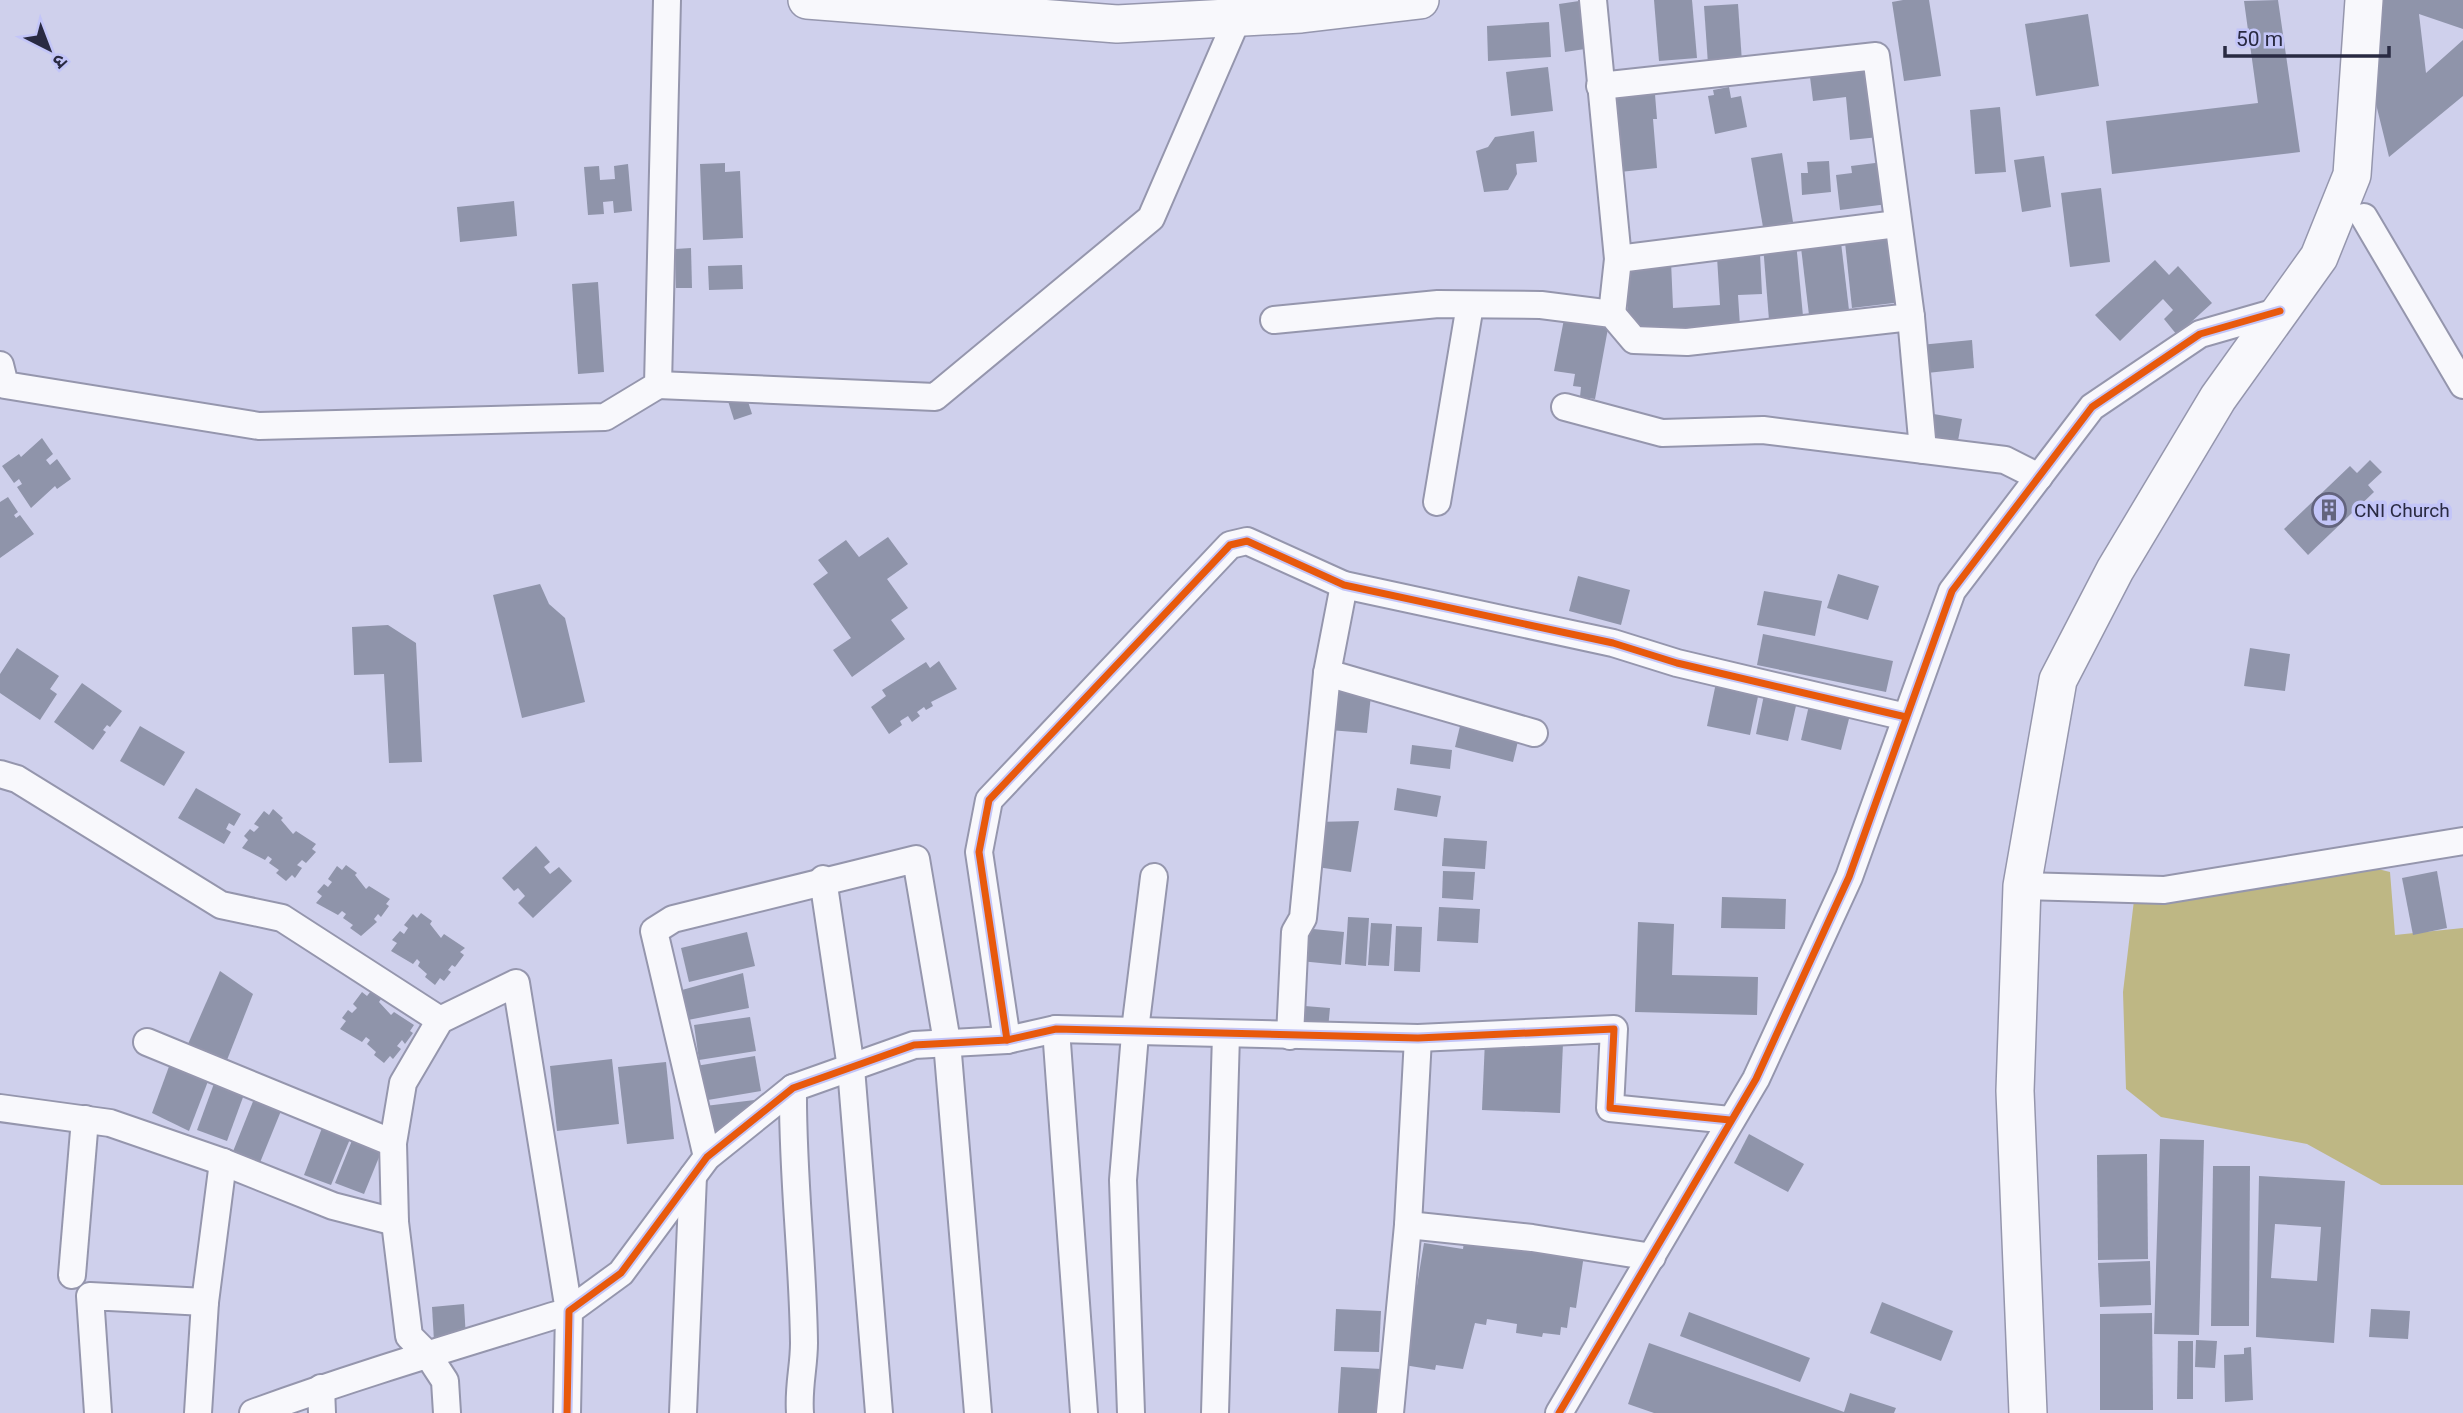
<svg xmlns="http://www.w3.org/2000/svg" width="2463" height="1413" viewBox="0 0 2463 1413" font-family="Roboto,'Noto Sans Devanagari',sans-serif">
	<rect width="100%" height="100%" fill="#cfd0ec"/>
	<path fill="#beb784" d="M 2326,856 L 2390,872 L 2395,935 L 2463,928 L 2463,1185 L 2381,1185 L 2307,1144 L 2161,1117 L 2126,1089 L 2123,992 L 2135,892 Z"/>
	<g fill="#8f94aa" fill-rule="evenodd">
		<path d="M 1654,0 L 1692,0 L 1697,58 L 1659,61 Z"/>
		<path d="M 1903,0 L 1929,0 L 1941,76 L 1904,81 L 1892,2 Z"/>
		<path d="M 2278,0 L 2300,152 L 2112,174 L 2106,121 L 2258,103 L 2244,1 Z"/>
		<path d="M 2372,0 L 2463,0 L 2463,29 L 2419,14 L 2426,73 L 2463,40 L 2463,96 L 2389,157 L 2376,104 Z"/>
		<path d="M 1579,1 L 1585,49 L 1565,52 L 1559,4 Z"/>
		<path d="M 1738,4 L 1742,62 L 1708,64 L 1704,6 Z"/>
		<path d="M 2088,14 L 2099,86 L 2036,96 L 2025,24 Z"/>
		<path d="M 1549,22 L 1551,57 L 1488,61 L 1487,26 Z"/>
		<path d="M 1871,62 L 1879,137 L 1850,140 L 1846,97 L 1813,101 L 1809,69 Z"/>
		<path d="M 1548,67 L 1553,111 L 1511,116 L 1506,72 Z"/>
		<path d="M 1654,82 L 1657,119 L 1653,119 L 1657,168 L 1620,172 L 1613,86 Z"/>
		<path d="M 1729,87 L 1731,98 L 1741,96 L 1747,127 L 1715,134 L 1708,96 L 1714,95 L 1713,90 Z"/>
		<path d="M 2000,107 L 2006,172 L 1975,174 L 1970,110 Z"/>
		<path d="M 1534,131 L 1537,162 L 1516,164 L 1517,174 L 1508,190 L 1484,192 L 1476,151 L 1488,147 L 1495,137 Z"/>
		<path d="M 1782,153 L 1793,222 L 1763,227 L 1751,158 Z"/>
		<path d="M 2044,156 L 2051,207 L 2022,212 L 2014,160 Z"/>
		<path d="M 1829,161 L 1831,192 L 1802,195 L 1801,173 L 1808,173 L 1807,162 Z"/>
		<path d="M 1883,162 L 1888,204 L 1840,210 L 1836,175 L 1852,173 L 1851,166 Z"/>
		<path d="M 725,163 L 725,172 L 740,171 L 743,238 L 703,240 L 700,164 Z"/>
		<path d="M 628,164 L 632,211 L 614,213 L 613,201 L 603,202 L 604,214 L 588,215 L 584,167 L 599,166 L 600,180 L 615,179 L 614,166 Z"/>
		<path d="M 2101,188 L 2110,262 L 2070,267 L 2061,193 Z"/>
		<path d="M 514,201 L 517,236 L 460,242 L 457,207 Z"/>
		<path d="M 1893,227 L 1902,302 L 1852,308 L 1844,233 Z"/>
		<path d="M 1840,234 L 1849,310 L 1809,315 L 1800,239 Z"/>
		<path d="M 1796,242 L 1803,316 L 1769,320 L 1763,245 Z"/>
		<path d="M 691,248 L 692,288 L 676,288 L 675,249 Z"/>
		<path d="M 1760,254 L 1762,294 L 1738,295 L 1740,326 L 1667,332 L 1628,330 L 1627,262 L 1671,261 L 1673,308 L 1720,305 L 1717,257 Z"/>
		<path d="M 2155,260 L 2169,275 L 2178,266 L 2212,303 L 2177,335 L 2164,319 L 2173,310 L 2163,299 L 2120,341 L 2095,315 Z"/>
		<path d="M 742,265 L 743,289 L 709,290 L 708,266 Z"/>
		<path d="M 598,282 L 604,372 L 578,374 L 572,284 Z"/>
		<path d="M 1565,314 L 1609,323 L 1595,399 L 1580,397 L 1581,387 L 1573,386 L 1575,374 L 1554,371 Z"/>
		<path d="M 1972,340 L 1974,368 L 1927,373 L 1920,345 Z"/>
		<path d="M 745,392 L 752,414 L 734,420 L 727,398 Z"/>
		<path d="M 1928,413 L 1962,419 L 1957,446 L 1930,442 Z"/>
		<path d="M 42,438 L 53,454 L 46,460 L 50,465 L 57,459 L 71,479 L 57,489 L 55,486 L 31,508 L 17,487 L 22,484 L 19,479 L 14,483 L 2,466 L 19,454 L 21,457 Z"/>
		<path d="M 2370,460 L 2382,472 L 2368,485 L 2374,492 L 2308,555 L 2284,529 L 2350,466 L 2357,473 Z"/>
		<path d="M 8,497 L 18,512 L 14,515 L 16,518 L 20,515 L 34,534 L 0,558 L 0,502 Z"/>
		<path d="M 888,537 L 908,564 L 887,579 L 908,608 L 891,620 L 905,639 L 852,677 L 833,650 L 851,638 L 813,584 L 828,573 L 818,560 L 846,540 L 859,557 Z"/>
		<path d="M 1838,574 L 1879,586 L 1868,620 L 1827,608 Z"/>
		<path d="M 1578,576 L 1630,590 L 1621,625 L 1569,611 Z"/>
		<path d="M 540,584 L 549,604 L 565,618 L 585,702 L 522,718 L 493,595 Z"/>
		<path d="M 1764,591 L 1822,601 L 1815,636 L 1757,625 Z"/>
		<path d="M 388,625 L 416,643 L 422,762 L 389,763 L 384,674 L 354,675 L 352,627 Z"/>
		<path d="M 1763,634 L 1893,661 L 1886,692 L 1757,665 Z"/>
		<path d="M 17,648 L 59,676 L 50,689 L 57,694 L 40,720 L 0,693 L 0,674 Z"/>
		<path d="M 2250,648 L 2290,654 L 2285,691 L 2244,686 Z"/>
		<path d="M 939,661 L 957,689 L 931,702 L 933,706 L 926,710 L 924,707 L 917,712 L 920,716 L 912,722 L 908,716 L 900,721 L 902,725 L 889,734 L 871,707 L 886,696 L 882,690 L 926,662 L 930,668 Z"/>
		<path d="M 1717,678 L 1760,687 L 1750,735 L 1707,726 Z"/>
		<path d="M 82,683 L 122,711 L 110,727 L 107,725 L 103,730 L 106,732 L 93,750 L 54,722 Z"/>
		<path d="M 1765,690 L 1798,697 L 1788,741 L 1756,734 Z"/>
		<path d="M 1333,691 L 1371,695 L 1367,733 L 1329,730 Z"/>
		<path d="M 1810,701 L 1851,711 L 1841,750 L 1801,740 Z"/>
		<path d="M 1461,722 L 1519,737 L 1513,762 L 1455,747 Z"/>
		<path d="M 140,726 L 185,752 L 164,786 L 120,761 Z"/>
		<path d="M 1412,745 L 1452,750 L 1450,769 L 1410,764 Z"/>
		<path d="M 196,788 L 241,814 L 234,826 L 229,823 L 226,829 L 231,832 L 224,844 L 178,818 Z"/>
		<path d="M 1397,788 L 1441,796 L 1437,817 L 1394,810 Z"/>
		<path d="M 273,809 L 283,818 L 281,820 L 293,834 L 296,831 L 316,844 L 312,849 L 316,852 L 306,863 L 302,860 L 297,865 L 302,868 L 295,878 L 292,875 L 286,881 L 276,873 L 279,870 L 269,863 L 272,859 L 268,856 L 265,860 L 242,848 L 248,840 L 244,836 L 250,829 L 254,832 L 259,827 L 254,824 L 264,811 L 269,815 Z"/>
		<path d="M 1359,821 L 1351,872 L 1310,866 L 1315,822 Z"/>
		<path d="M 1444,838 L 1487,841 L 1485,869 L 1442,866 Z"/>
		<path d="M 536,846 L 550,862 L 544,867 L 550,874 L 559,867 L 572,881 L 533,918 L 518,903 L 525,896 L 518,888 L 514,891 L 502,878 Z"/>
		<path d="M 346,865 L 357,873 L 355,875 L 366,889 L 369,886 L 390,899 L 386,904 L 389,906 L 381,917 L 378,914 L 374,919 L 377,922 L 361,936 L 350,928 L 353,925 L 343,918 L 346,914 L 342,911 L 338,915 L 316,903 L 322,896 L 317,892 L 324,884 L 328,887 L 332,882 L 328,879 L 337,866 L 342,870 Z"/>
		<path d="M 1443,871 L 1475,872 L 1473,900 L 1442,898 Z"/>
		<path d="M 2437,871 L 2447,928 L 2413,935 L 2402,878 Z"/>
		<path d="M 1722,897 L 1786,899 L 1785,929 L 1721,928 Z"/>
		<path d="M 1439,907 L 1480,909 L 1478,943 L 1437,941 Z"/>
		<path d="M 421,913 L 432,921 L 430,924 L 441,938 L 444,934 L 465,948 L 460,952 L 464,955 L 455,967 L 452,965 L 448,970 L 451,972 L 444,981 L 440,978 L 435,985 L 425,977 L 427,974 L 418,966 L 420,962 L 417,959 L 413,964 L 391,951 L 397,943 L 392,940 L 400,931 L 404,934 L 408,928 L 404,925 L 413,914 L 417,918 Z"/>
		<path d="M 1348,917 L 1369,918 L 1366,966 L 1345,964 Z"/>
		<path d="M 1638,922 L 1674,924 L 1672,975 L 1758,977 L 1757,1015 L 1635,1012 Z"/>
		<path d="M 1371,923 L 1392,924 L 1389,966 L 1368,965 Z"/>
		<path d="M 1396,926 L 1422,927 L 1420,972 L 1394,971 Z"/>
		<path d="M 1303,928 L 1344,932 L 1341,965 L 1300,961 Z"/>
		<path d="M 747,932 L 755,966 L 689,982 L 681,948 Z"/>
		<path d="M 220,971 L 253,994 L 227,1060 L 188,1044 Z"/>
		<path d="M 743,973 L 749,1008 L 688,1020 L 682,990 Z"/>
		<path d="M 371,991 L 381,999 L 379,1002 L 391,1015 L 394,1012 L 414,1025 L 410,1031 L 413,1033 L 405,1044 L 402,1040 L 397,1046 L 401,1049 L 393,1059 L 390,1056 L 384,1063 L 374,1055 L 376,1052 L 367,1044 L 370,1040 L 366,1037 L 362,1042 L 340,1029 L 346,1021 L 342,1018 L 348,1010 L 352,1013 L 357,1008 L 353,1004 L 362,992 L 367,996 Z"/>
		<path d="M 1292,1005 L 1330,1008 L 1328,1029 L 1291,1026 Z"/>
		<path d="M 750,1017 L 756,1051 L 699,1060 L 694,1025 Z"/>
		<path d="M 1485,1040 L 1563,1043 L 1560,1113 L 1482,1110 Z"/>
		<path d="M 755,1056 L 761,1091 L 702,1101 L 696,1066 Z"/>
		<path d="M 612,1059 L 619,1124 L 557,1131 L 550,1066 Z"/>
		<path d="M 171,1061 L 210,1076 L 189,1131 L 152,1113 Z"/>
		<path d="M 666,1062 L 674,1139 L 627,1144 L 618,1067 Z"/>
		<path d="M 216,1078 L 246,1089 L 227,1141 L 197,1130 Z"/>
		<path d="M 254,1099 L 281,1111 L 259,1165 L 232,1154 Z"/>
		<path d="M 763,1099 L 709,1146 L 705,1106 Z"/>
		<path d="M 322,1128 L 350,1139 L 331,1185 L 304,1175 Z"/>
		<path d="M 355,1133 L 384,1145 L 364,1194 L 335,1183 Z"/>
		<path d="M 1749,1134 L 1804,1164 L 1788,1192 L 1734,1163 Z"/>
		<path d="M 2160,1139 L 2204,1140 L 2199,1335 L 2154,1334 Z"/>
		<path d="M 2147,1154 L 2148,1259 L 2098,1260 L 2097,1155 Z"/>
		<path d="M 2213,1166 L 2250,1166 L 2249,1326 L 2211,1326 Z"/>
		<path d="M 2259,1176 L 2345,1181 L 2334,1343 L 2256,1337 ZM 2275,1224 L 2321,1227 L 2317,1281 L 2271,1278 Z"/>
		<path d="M 1464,1242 L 1584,1255 L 1576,1308 L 1570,1307 L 1567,1328 L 1561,1327 L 1560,1335 L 1543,1333 L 1542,1337 L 1516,1333 L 1517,1324 L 1487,1319 L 1486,1325 L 1475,1323 L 1463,1369 L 1436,1365 L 1435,1370 L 1404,1365 L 1424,1243 L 1463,1249 Z"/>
		<path d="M 2150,1261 L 2151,1305 L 2100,1307 L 2098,1263 Z"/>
		<path d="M 1882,1302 L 1953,1331 L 1941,1361 L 1870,1333 Z"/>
		<path d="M 464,1304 L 466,1339 L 434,1341 L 432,1307 Z"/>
		<path d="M 1336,1309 L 1381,1311 L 1379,1352 L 1334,1351 Z"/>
		<path d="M 2371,1309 L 2410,1311 L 2408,1339 L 2369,1337 Z"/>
		<path d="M 1689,1312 L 1810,1358 L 1800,1382 L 1680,1336 Z"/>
		<path d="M 2152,1313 L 2153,1410 L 2100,1410 L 2100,1314 Z"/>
		<path d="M 2196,1340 L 2217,1341 L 2215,1368 L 2195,1367 Z"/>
		<path d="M 2178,1341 L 2193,1341 L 2193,1399 L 2177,1399 Z"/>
		<path d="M 1649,1343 L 1844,1412 L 1850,1393 L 1896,1408 L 1894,1413 L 1654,1413 L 1628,1404 Z"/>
		<path d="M 2251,1347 L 2253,1400 L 2225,1402 L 2224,1355 L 2244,1354 L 2244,1348 Z"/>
		<path d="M 1341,1367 L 1382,1369 L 1380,1413 L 1338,1413 Z"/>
	</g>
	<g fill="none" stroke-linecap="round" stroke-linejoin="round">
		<g stroke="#9596ad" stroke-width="30">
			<g id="street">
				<path d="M 1593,0 L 1618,259 L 1612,314"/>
				<path d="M 1600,86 L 1876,56 L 1911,317 L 1923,450"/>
				<path d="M 2364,217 L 2463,385"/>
				<path d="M 1618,259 L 1897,224"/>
				<path d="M 1274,320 L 1438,304 L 1541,305 L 1612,314 L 1634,340 L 1687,342 L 1911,317"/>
				<path d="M 0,365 L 5,385 L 259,426 L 605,417 L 658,385 L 667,0"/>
				<path d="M 658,385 L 935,397 L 1151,218 L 1238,17"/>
				<path d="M 1565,407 L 1662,433 L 1763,430 L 2005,460 L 2039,477"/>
				<path d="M 1437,502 L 1470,305"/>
				<path d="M 1327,673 L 1534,733"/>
				<path d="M 0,774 L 17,779 L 221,905 L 282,918 L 440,1020"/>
				<path d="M 823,879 L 851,1068 L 879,1413"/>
				<path d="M 2022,886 L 2164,890 L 2463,841"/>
				<path d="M 1056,1029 L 1084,1413"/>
				<path d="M 1290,1036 L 1295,932 L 1303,918 L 1327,673 L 1344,585"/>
				<path d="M 1007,1040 L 979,852 L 989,800 L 1230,545 L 1247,541 L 1344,585 L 1613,643 L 1677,663 L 1906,717"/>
				<path d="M 147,1042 L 393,1143"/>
				<path d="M 793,1088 C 792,1174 803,1258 804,1343 C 804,1367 798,1387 800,1413"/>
				<path d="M 0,1108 L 110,1123 L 223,1162 L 333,1206 L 395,1222"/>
				<path d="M 707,1157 L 654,931 L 673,919 L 916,859 L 947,1042 L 978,1413"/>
				<path d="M 1408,1225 L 1532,1238 L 1652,1257"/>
				<path d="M 72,1275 L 85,1119"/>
				<path d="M 321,1388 L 322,1413"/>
				<path d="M 98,1413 L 90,1296 L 205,1302"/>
				<path d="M 198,1413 L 205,1302 L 223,1162"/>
				<path d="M 253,1413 C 357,1375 463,1344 569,1311 L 516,983 L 440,1020 L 403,1083 L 393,1143 L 395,1222 L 409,1336 L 428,1355 L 445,1381 L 447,1413"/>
				<path d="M 567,1413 L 569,1311 L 621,1273 L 707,1157 L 793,1088 L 914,1045 L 1007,1040 L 1056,1029 L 1418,1038 L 1614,1029 L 1610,1108 L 1730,1120"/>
				<path d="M 683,1413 L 693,1176"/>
				<path d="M 1131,1413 L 1123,1180 L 1136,1022 L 1154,877"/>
				<path d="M 1215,1413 L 1226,1035"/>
				<path d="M 1390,1413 L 1408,1225 L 1418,1038"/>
				<path d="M 1559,1413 L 1756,1079 L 1849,877 L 1952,591 L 2092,407 L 2200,334 L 2280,311"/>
			</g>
		</g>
		<g stroke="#9596ad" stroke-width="40">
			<g id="secondary">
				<path d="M 807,0 L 1117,24 L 1301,14 L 1420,0"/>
				<path d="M 2028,1413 L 2015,1091 L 2022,886 L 2058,680 L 2115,570 L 2218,398 L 2319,257 L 2352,175 L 2364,0"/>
			</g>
		</g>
		<use href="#street" stroke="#f8f8fc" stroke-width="26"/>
		<use href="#secondary" stroke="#f8f8fc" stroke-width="37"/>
		<g stroke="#c3c5f8" stroke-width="11">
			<g id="cycleway">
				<path d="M 1007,1040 L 979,852 L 989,800 L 1230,545 L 1247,541 L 1344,585 L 1613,643 L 1677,663 L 1906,717"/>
				<path d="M 567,1413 L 569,1311 L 621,1273 L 707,1157 L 793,1088 L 914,1045 L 1007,1040 L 1056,1029 L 1418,1038 L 1614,1029 L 1610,1108 L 1730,1120"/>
				<path d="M 1559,1413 L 1756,1079 L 1849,877 L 1952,591 L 2092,407 L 2200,334 L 2280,311"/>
			</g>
		</g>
		<use href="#cycleway" stroke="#e8590c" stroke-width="7"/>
	</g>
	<defs>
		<g id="building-ring" transform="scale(1.75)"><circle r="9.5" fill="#c3c5f8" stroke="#63647e" stroke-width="1.5"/><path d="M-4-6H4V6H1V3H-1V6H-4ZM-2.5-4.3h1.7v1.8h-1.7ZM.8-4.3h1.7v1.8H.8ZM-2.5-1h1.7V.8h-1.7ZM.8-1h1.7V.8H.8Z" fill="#63647e"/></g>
	</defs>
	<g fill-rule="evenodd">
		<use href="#building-ring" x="2329" y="510"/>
	</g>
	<g text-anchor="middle" stroke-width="7" stroke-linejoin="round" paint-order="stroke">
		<g font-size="19" fill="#292a42" stroke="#c3c5f8" text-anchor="start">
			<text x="2354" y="517">CNI Church</text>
		</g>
	</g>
	<g transform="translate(49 49) rotate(138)" stroke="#c3c5f8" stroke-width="5" paint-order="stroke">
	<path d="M0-5L12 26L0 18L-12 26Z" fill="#292a42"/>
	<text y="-10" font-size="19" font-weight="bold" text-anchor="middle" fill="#292a42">उ</text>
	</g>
	<path d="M2225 46v10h164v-10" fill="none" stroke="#292a42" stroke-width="3.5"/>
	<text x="2236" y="46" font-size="21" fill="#292a42" stroke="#c3c5f8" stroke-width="5" paint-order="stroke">50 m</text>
</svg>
